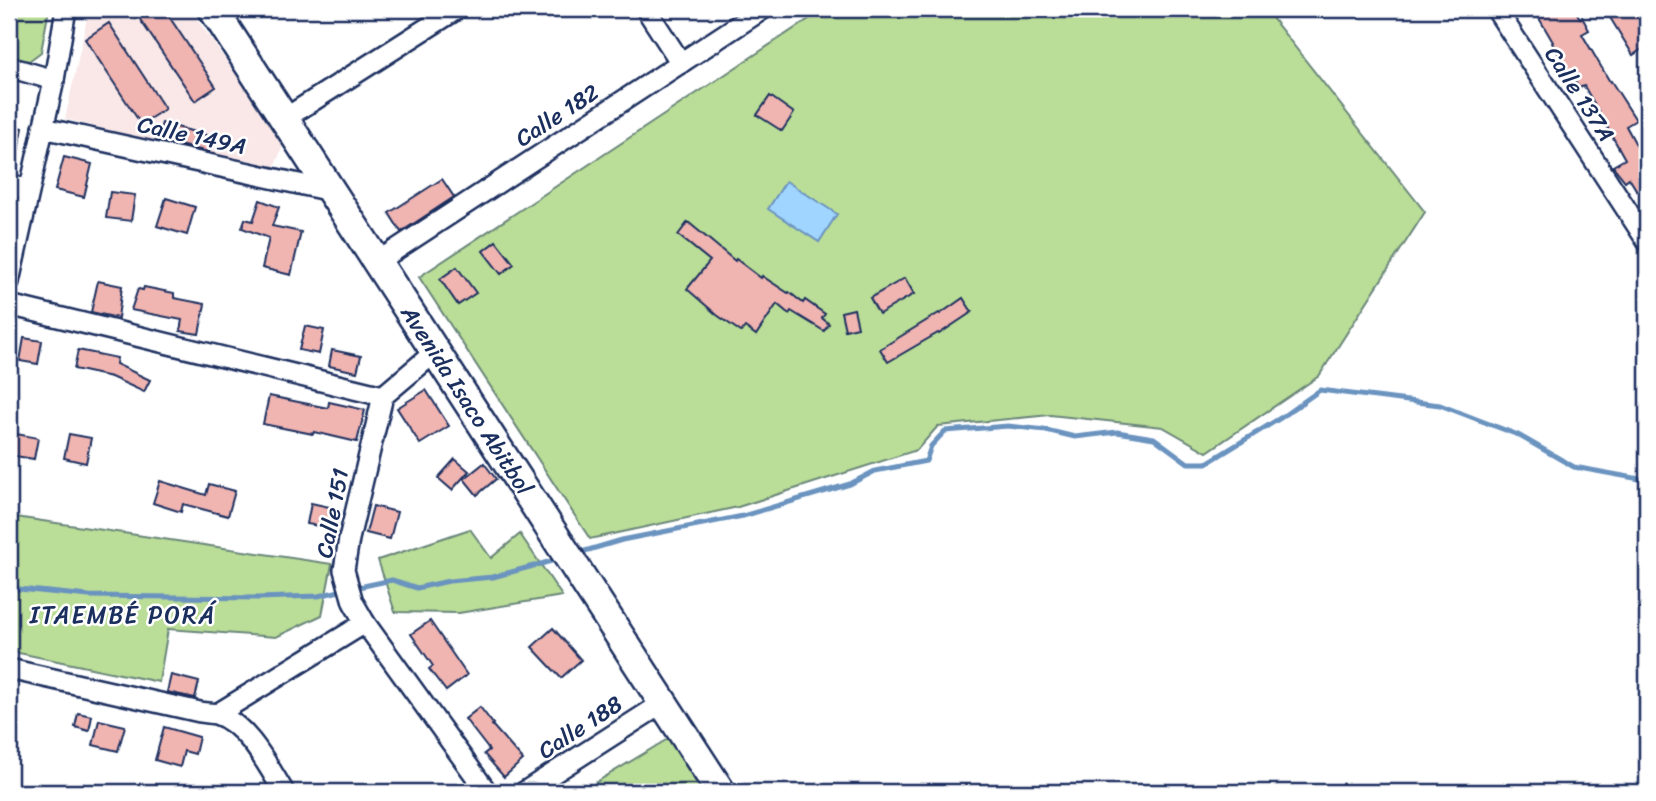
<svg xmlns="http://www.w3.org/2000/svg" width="1656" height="801" viewBox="0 0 1656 801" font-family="Sriracha,sans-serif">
	<rect width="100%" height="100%" fill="#fff"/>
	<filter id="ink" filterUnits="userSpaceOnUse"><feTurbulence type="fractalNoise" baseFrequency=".0143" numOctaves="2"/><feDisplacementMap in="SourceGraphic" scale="14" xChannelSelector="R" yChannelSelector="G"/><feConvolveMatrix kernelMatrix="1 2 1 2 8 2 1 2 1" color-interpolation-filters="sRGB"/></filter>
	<g filter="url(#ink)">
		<path fill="#fae8e8" d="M 89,9 L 190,9 L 284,143 L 274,168 L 208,156 L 65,119 Z"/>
		<g fill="#badd97" stroke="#6a867a" stroke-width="2">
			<path d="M 9,9 L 49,9 L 41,52 L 29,61 L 9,57 Z"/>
			<path d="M 824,9 L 1265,9 L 1425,212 L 1319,376 L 1207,452 L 1163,427 L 1050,415 L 938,426 L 917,450 L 738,507 L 590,539 L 419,277 Z"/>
			<path d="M 9,516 L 332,564 L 322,615 L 276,637 L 168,629 L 159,682 L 9,651 Z"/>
			<path d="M 470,529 L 491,558 L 520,534 L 562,596 L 459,613 L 395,612 L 378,560 Z"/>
			<path d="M 676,734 L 711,792 L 580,792 Z"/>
		</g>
		<path fill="#a0d5ff" stroke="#6b93bf" stroke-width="2" d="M 786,181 L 837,214 L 819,242 L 768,209 Z"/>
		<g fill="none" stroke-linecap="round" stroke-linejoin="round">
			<g stroke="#6b93bf" stroke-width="5">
				<path d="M 575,554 L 622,540 L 743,516 L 850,484 L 875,471 L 926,461 L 931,446 L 945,431 L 1008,426 L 1046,430 L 1075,437 L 1117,432 L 1154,438 L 1188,463 L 1207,463 L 1282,417 L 1320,390 L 1440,405 L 1518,435 L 1574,467 L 1640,479 L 1647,482"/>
				<path d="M 9,588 L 89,596 L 258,598 L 318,596 L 344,590"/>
				<path d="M 354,588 L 392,580 L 417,588 L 449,581 L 493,577 L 559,559"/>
			</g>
		</g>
		<g fill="#f0b4b1" stroke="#1b2f5e" stroke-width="2">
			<path d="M 133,9 L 164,9 L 216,87 L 195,101 Z"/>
			<path d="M 1544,9 L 1574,9 L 1580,18 L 1582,17 L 1589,30 L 1582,34 L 1610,82 L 1611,81 L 1636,120 L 1626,126 L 1639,150 L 1647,146 L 1647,184 L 1637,191 L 1629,178 L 1625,181 L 1613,166 L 1625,159 L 1584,86 L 1579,88 L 1552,43 L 1553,42 L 1536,13 Z"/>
			<path d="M 1622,9 L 1647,9 L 1647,46 L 1633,55 L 1609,16 Z"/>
			<path d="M 109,23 L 165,109 L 141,124 L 85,39 Z"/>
			<path d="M 770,96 L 794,113 L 782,131 L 757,115 Z"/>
			<path d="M 162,123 L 213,137 L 209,152 L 157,140 Z"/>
			<path d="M 9,125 L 23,128 L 15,167 L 9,166 Z"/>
			<path d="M 64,157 L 92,164 L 84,197 L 55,190 Z"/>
			<path d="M 442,179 L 454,197 L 401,232 L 389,213 Z"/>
			<path d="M 110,192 L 135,195 L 131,221 L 106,218 Z"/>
			<path d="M 166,198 L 195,207 L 187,235 L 157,226 Z"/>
			<path d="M 260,200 L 279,207 L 272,226 L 301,232 L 291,275 L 262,268 L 269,238 L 242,228 L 245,219 L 253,221 Z"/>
			<path d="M 688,222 L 735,261 L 736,259 L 761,278 L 762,276 L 788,293 L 789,292 L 803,303 L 805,300 L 825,314 L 822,318 L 829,324 L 824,331 L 791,311 L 789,314 L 777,304 L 756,335 L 745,327 L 741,332 L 717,315 L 687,289 L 710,261 L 678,235 Z"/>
			<path d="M 496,241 L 514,264 L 501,274 L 483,251 Z"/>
			<path d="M 457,267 L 476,293 L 458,305 L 440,279 Z"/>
			<path d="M 905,278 L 914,294 L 879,314 L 870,298 Z"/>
			<path d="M 98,281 L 122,286 L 118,318 L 91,312 Z"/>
			<path d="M 144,287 L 174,293 L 174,298 L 205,304 L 199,334 L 180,331 L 182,320 L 131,310 L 138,289 L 143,290 Z"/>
			<path d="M 963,298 L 972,312 L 939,334 L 938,333 L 888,362 L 880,349 L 939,313 L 940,314 Z"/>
			<path d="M 854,309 L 858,327 L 845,330 L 841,312 Z"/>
			<path d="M 305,326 L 324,330 L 319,354 L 299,350 Z"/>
			<path d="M 24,338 L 42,341 L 38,364 L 20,361 Z"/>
			<path d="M 78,350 L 117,358 L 116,364 L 150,380 L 144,392 L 111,377 L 74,369 Z"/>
			<path d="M 332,350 L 361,356 L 357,372 L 329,366 Z"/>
			<path d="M 426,390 L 449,426 L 420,444 L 397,408 Z"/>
			<path d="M 269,396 L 328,408 L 329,402 L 365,410 L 357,442 L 314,432 L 313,434 L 263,424 Z"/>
			<path d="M 11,433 L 38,438 L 34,459 L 9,455 Z"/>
			<path d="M 69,434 L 91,438 L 86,463 L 64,458 Z"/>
			<path d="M 455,459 L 469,471 L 452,490 L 438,478 Z"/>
			<path d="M 484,463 L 496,479 L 477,495 L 464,479 Z"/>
			<path d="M 160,481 L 206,495 L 209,484 L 235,491 L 228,516 L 183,504 L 181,512 L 153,503 Z"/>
			<path d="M 311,503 L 334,508 L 330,528 L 307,524 Z"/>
			<path d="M 373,506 L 397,512 L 390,539 L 366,533 Z"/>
			<path d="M 430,621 L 467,675 L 446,691 L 429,669 L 433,666 L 411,634 Z"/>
			<path d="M 553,628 L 581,660 L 561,678 L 532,647 Z"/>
			<path d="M 171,675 L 199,682 L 195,698 L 167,692 Z"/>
			<path d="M 480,707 L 493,724 L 492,725 L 523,760 L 504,777 L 484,754 L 489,750 L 465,719 Z"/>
			<path d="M 78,713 L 92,716 L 89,731 L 75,727 Z"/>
			<path d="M 99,720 L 125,726 L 118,751 L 93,745 Z"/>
			<path d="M 164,727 L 199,737 L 195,754 L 184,751 L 180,767 L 155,760 Z"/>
		</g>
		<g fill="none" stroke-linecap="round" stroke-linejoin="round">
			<g stroke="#1b2f5e" stroke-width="24">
				<g id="minor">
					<path d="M 646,9 L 681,63"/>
					<path d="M 1496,9 L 1647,241"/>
					<path d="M 9,67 L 54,80"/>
					<path d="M 284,119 L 457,9"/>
					<path d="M 43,128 L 331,191"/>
					<path d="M 9,184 L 29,190"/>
					<path d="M 377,262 L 763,9"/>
					<path d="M 9,282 L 54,80 L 66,9"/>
					<path d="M 9,305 L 383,396"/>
					<path d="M 435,352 L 383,396 L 349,539 L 344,570 L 353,602 L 365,623 L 487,792"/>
					<path d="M 9,669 L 200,712 C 205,713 212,713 216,714 C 247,724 268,766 284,792"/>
					<path d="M 217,714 L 365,623"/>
					<path d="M 524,792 L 663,703"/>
				</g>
			</g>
			<g stroke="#1b2f5e" stroke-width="33">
				<path id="secondary" d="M 213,9 L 721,792"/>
			</g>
			<use href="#minor" stroke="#fff" stroke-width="19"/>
			<use href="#secondary" stroke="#fff" stroke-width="28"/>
		</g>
	</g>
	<g text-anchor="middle" stroke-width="5" stroke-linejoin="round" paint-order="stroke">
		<g font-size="23" fill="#1b2f5e" stroke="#fff">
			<text transform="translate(1580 94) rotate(57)" y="8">Calle 137A</text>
			<text transform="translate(557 115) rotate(-33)" y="8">Calle 182</text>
			<text transform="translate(192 135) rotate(12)" y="8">Calle 149A</text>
			<text transform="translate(467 400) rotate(57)" y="8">Avenida Isaco Abitbol</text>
			<text transform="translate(332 513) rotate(-79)" y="8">Calle 151</text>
			<text transform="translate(580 727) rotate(-33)" y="8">Calle 188</text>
		</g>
		<g font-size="24" letter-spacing="2" fill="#1b2f5e" stroke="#fff">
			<text x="123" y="623">ITAEMBÉ PORÁ</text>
		</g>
	</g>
	<rect width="1656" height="801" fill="none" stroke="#fff" stroke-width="35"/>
	<rect x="18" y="18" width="1621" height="766" fill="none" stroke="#1b2f5e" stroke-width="2.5" filter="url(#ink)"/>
</svg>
